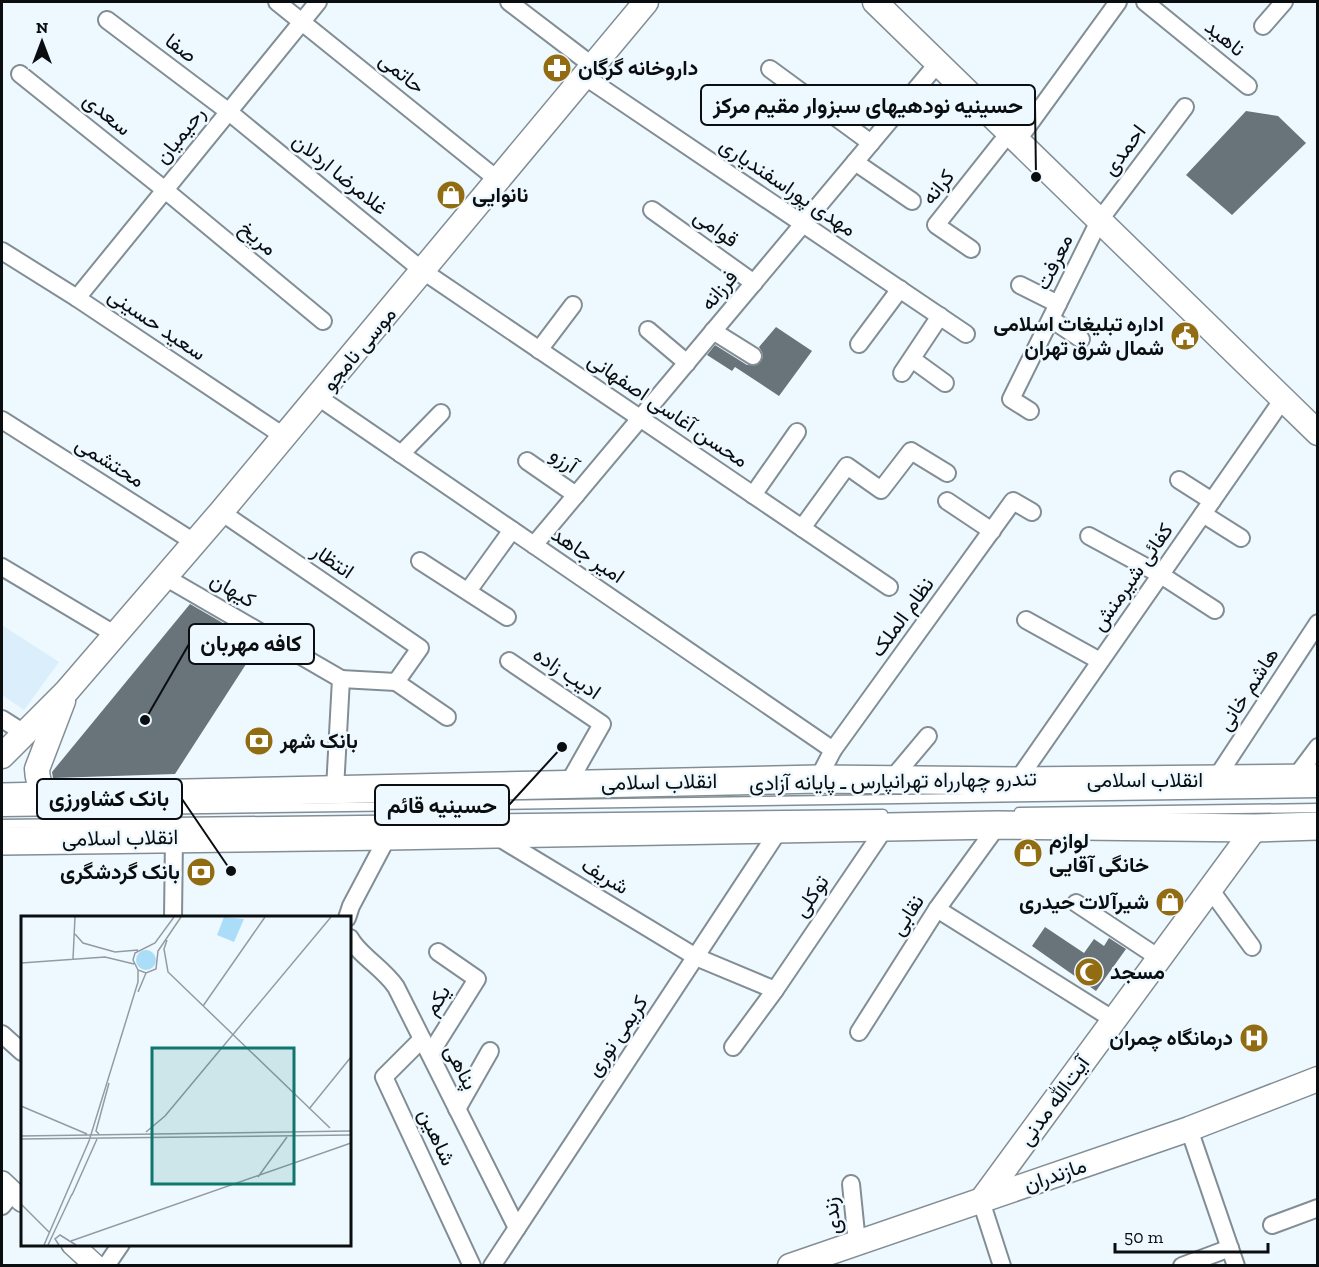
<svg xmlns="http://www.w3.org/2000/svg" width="1319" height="1267" viewBox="0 0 1319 1267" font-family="'Zilla Slab',Vazirmatn,serif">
	<rect width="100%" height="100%" fill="#eef9ff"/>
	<path fill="#daeffb" d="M 2,625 L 59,662 L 24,710 L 2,695 Z"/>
	<g fill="#68737a">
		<path d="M 1246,111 L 1278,116 L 1306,143 L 1232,215 L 1186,175 Z"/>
		<path d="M 776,327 L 812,351 L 779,396 L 735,367 L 732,371 L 707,355 L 715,345 L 747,365 L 757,365 L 763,357 L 762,352 L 759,347 Z"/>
		<path d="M 190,604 L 259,644 L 175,774 L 53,778 L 52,772 Z"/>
		<path d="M 1045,927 L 1084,953 L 1094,939 L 1104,946 L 1109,938 L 1126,949 L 1096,991 L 1032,946 Z"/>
	</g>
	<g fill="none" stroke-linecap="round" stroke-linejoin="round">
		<g stroke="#828e95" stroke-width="11">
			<g id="service">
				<path d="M 2,812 L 1318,793"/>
				<path d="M 1019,812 L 1318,808"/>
				<path d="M 2,824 L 883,814"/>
			</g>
		</g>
		<g stroke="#828e95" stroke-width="20">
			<g id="minor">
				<path d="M 277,2 L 498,180"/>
				<path d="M 509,2 L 593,66"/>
				<path d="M 1145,2 L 1248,86"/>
				<path d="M 107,20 L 229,112 L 423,271 L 889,587"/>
				<path d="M 1263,26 L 1284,2"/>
				<path d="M 770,69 L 871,143"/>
				<path d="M 20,74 L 165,190 L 323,321"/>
				<path d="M 584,76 L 966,334"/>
				<path d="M 1017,141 L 1118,2"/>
				<path d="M 855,162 L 912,201"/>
				<path d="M 652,210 L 754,283"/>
				<path d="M 971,249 L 936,225 L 1001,143"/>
				<path d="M 2,251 L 77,298 L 285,437"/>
				<path d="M 1020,285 L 1058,304"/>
				<path d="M 77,298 L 318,2"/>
				<path d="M 1051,319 L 1081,339"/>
				<path d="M 648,330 L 687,363"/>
				<path d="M 713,331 L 753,356"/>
				<path d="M 859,344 L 900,289"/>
				<path d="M 539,350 L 573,305"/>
				<path d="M 912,359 L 945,383"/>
				<path d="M 902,373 L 940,316"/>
				<path d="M 318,397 L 833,750"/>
				<path d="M 1030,411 L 1011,399 L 1099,221 L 1185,107"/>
				<path d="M 2,420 L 194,542"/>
				<path d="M 401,454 L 441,413"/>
				<path d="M 527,461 L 576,495"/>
				<path d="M 1179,480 L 1212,501"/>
				<path d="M 753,495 L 797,432"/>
				<path d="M 947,501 L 992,531"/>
				<path d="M 221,512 L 420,648 L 396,682 L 341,679"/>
				<path d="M 1203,514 L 1241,538"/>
				<path d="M 802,528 L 847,466 L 881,490 L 911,451 L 947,473"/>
				<path d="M 1089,536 L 1161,575 L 1215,610"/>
				<path d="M 534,545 L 938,63"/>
				<path d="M 420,561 L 507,617"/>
				<path d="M 2,567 L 116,635"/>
				<path d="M 165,577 L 341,679 L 335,789"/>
				<path d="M 468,591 L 512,530"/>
				<path d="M 1026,620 L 1100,661"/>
				<path d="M 509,661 L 602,724 L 568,784"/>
				<path d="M 396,682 L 447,717"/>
				<path d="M 2,719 L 24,733"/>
				<path d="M 818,779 L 833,750 L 1013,501 L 1032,512"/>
				<path d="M 1294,779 L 1318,747"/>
				<path d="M 891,780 L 928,736"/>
				<path d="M 1215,780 L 1318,623"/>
				<path d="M 1017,781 L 1283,399"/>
				<path d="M 496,836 L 696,957 L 775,990 L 885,828"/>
				<path d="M 1210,889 L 1252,947"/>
				<path d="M 1076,903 L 1159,958"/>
				<path d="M 937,909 L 1114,1020"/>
				<path d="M 173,918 L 174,837"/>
				<path d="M 347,918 L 351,906 L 388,836"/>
				<path d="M 350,938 C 359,955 383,968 396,987 L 517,1228"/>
				<path d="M 859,1032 L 937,909 L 998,825"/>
				<path d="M 2,1034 L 22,1052"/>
				<path d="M 422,1039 L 384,1077 L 472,1266"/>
				<path d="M 733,1047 L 775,990"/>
				<path d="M 430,1054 L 477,979 L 438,952"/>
				<path d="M 457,1109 L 490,1051"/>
				<path d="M 1189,1129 L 1236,1266"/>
				<path d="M 851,1184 L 857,1243"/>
				<path d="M 981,1201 L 1002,1266"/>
				<path d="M 2,1206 L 13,1192"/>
				<path d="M 1272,1225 L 1318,1208"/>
				<path d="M 106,1266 L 121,1244"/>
				<path d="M 492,1266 L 779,830"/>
				<path d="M 1182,1266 L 1230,1248"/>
			</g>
		</g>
		<g stroke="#828e95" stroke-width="24">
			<g id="tertiary">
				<path d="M 2,1182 L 22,1201"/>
				<path d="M 72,1244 L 96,1266"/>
			</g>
		</g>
		<g stroke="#828e95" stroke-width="27">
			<g id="secondary">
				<path d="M 875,2 L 1318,433"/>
				<path d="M 2,756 L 66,692 L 221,512 L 646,2"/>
				<path d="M 54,797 C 41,788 38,786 37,769 L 63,701"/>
				<path d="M 981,1201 L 1255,828"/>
				<path d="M 790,1266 L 1189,1129 L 1318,1079"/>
			</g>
		</g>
		<g stroke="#828e95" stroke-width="30">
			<g id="primary">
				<path d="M 2,797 L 818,779 L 1017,781 L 1318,778"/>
				<path d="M 2,841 L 388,836 L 998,825 L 1255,828 L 1318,826"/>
			</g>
		</g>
		<use href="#service" stroke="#fff" stroke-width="8"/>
		<use href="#minor" stroke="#fff" stroke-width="16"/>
		<use href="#tertiary" stroke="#fff" stroke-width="21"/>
		<use href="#secondary" stroke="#fff" stroke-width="24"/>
		<use href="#primary" stroke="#fff" stroke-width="27"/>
	</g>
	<defs>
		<g id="pharmacy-disc" transform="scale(1.5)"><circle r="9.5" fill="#916c12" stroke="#eef9ff"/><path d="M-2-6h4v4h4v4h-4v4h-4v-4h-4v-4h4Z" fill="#fff"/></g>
		<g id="shop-disc" transform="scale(1.5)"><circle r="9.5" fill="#916c12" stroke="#eef9ff"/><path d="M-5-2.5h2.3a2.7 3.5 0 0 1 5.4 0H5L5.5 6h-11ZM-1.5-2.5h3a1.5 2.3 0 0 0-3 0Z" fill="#fff"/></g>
		<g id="civic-disc" transform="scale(1.5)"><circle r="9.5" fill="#916c12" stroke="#eef9ff"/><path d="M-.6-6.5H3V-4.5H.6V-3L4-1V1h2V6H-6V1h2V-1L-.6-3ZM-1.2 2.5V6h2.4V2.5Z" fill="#fff"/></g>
		<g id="bank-disc" transform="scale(1.5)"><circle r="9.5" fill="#916c12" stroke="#eef9ff"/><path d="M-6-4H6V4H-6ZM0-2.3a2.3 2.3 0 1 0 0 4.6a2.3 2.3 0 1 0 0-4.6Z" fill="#fff"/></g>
		<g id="mosque-disc" transform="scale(1.5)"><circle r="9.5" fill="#916c12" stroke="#eef9ff"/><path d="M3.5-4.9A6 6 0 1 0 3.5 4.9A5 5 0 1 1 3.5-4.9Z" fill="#fff"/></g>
		<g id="hospital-disc" transform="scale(1.5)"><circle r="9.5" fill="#916c12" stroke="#eef9ff"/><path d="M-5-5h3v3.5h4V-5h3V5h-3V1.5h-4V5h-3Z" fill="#fff"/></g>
	</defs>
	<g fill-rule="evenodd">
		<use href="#pharmacy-disc" x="557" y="68"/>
		<use href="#shop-disc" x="451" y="195"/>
		<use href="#civic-disc" x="1185" y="336"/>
		<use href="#bank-disc" x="259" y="741"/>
		<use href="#shop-disc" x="1028" y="853"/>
		<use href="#bank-disc" x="201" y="872"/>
		<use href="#shop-disc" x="1170" y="902"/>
		<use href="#mosque-disc" x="1089" y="972"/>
		<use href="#hospital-disc" x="1254" y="1038"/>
	</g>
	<g text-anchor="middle" stroke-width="5" stroke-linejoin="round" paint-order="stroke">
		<g font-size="21" fill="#0a0e11" stroke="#eef9ff">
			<text transform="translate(1225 38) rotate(39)" y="7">ناهید</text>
			<text transform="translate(181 48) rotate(37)" y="7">صفا</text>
			<text transform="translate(402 73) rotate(39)" y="7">حاتمی</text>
			<text transform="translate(107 114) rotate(39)" y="7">سعدی</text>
			<text transform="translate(180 135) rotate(-51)" y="7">رحیمیان</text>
			<text transform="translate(1124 150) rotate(-53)" y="7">احمدی</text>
			<text transform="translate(340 174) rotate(39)" y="7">غلامرضا اردلان</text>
			<text transform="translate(788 187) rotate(34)" y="7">مهدی پوراسفندیاری</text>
			<text transform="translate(938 187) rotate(-51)" y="7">کرانه</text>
			<text transform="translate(716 228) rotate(36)" y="7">قوامی</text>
			<text transform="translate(258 238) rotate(40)" y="7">مریخ</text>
			<text transform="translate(1054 262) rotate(-64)" y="7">معرفت</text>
			<text transform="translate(719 290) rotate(-50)" y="7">فرزانه</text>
			<text transform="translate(157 324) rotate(34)" y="7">سعید حسینی</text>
			<text transform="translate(359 349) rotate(-50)" y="7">موسی نامجو</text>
			<text transform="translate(668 410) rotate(34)" y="7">محسن آغاسی اصفهانی</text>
			<text transform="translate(564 460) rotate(35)" y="7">آرزو</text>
			<text transform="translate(110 462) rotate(32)" y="7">محتشمی</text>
			<text transform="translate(588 555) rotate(34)" y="7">امیر جاهد</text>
			<text transform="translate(333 561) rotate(34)" y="7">انتظار</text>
			<text transform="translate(1132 577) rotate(-55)" y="7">کفائی شیرمنش</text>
			<text transform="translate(233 590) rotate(30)" y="7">کیهان</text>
			<text transform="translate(902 617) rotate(-54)" y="7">نظام الملک</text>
			<text transform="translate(567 673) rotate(34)" y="7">ادیب زاده</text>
			<text transform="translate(1248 689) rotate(-57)" y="7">هاشم خانی</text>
			<text x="1145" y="787">انقلاب اسلامی</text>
			<text transform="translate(893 781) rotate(-1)" y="7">تندرو چهارراه تهرانپارس ـ پایانه آزادی</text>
			<text transform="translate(659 782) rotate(-1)" y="7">انقلاب اسلامی</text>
			<text transform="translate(120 838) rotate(-1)" y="7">انقلاب اسلامی</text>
			<text transform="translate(605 876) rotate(31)" y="7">شریف</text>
			<text transform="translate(811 896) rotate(-56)" y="7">توکلی</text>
			<text transform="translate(907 915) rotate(-57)" y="7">نقابی</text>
			<text transform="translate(437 1000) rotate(-58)" y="7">یکم</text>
			<text transform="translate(617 1036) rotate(-56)" y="7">کریمی نوری</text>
			<text transform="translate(461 1067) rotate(63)" y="7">پناهی</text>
			<text transform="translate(1054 1101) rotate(-54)" y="7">آیت‌الله مدنی</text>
			<text transform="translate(437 1137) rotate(65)" y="7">شاهین</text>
			<text transform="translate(1055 1175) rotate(-19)" y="7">مازندران</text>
			<text transform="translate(832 1216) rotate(-96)" y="7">زندی</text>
		</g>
		<g font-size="21" font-weight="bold" fill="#0a0e11" stroke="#eef9ff" text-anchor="start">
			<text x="578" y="75">داروخانه گرگان</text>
			<text x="472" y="202">نانوایی</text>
			<text x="1164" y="331" text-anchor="end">اداره تبلیغات اسلامی<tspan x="1164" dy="24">شمال شرق تهران</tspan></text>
			<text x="280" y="748">بانک شهر</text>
			<text x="1049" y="848">لوازم<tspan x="1049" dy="24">خانگی آقایی</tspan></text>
			<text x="180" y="879" text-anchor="end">بانک گردشگری</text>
			<text x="1149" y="909" text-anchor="end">شیرآلات حیدری</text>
			<text x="1110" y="979">مسجد</text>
			<text x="1233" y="1045" text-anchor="end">درمانگاه چمران</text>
		</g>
	</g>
	<g transform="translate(21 916)">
		<rect width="330" height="330" fill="#eef9ff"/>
		<path d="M 203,1 L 223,3 L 213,26 L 196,19 ZM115 44a10 10 0 1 1 20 0a10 10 0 1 1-20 0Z" fill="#abdcf8"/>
		<path fill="none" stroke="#939ba0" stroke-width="1.5" d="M 153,1 L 134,27 L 114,37 L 112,44 L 117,54 L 125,57 L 135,53 L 137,35 L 160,1M 54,18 L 62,27 L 94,36 L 117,34M 146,24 L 143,33 L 147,56 L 309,212M 52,43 L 54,1M 0,47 L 84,41 L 113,48M 117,76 L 125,57M 182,90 L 244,1M 0,190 L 66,218M 288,193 L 330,141M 125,216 L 144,200 L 310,1M 78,218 L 75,215 L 88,167M 0,220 L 329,215M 0,223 L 330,219M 237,261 L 266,221M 51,279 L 76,223M 0,288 L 29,317M 50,325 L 330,227M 23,329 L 68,225 L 117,66 L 117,54M 27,329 L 51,278M 38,329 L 34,323 L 39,319 L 55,329"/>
		<path fill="#0f766e" fill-opacity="0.15" stroke="#0f766e" stroke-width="3" d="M 131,132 L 273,132 L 273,268 L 131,268 Z"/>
		<rect width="330" height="330" fill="none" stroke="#0a0e11" stroke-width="3"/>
	</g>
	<path fill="none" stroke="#0a0e11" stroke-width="2" d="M1036 177L1035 105M145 720L189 644M231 871L182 799M562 747L509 805"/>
	<g fill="#0a0e11" stroke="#eef9ff" stroke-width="2">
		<circle cx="1036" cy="177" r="6"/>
		<circle cx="145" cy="720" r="6"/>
		<circle cx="231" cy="871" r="6"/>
		<circle cx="562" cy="747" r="6"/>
	</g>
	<g fill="#eef9ff" stroke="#0a0e11" stroke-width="2">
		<rect x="701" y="85" width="334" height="40" rx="6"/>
		<rect x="189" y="624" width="125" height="40" rx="6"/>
		<rect x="37" y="779" width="145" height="40" rx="6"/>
		<rect x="375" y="785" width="134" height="40" rx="6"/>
	</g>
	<g font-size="22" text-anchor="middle" font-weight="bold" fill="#0a0e11">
		<text x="868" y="113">حسینیه نودهیهای سبزوار مقیم مرکز</text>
		<text x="251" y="651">کافه مهربان</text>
		<text x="109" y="806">بانک کشاورزی</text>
		<text x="442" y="813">حسینیه قائم</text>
	</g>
	<rect width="1319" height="1267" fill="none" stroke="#0a0e11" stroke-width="6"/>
	<g transform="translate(42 42)" stroke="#eef9ff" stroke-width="4.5" paint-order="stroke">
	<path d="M0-4.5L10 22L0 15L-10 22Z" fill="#0a0e11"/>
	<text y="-9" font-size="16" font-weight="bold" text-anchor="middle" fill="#0a0e11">N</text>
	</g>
	<path d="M1115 1243v9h153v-9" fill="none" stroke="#0a0e11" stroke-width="3"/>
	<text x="1124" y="1243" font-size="18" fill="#0a0e11" stroke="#eef9ff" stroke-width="4.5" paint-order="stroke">50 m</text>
</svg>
